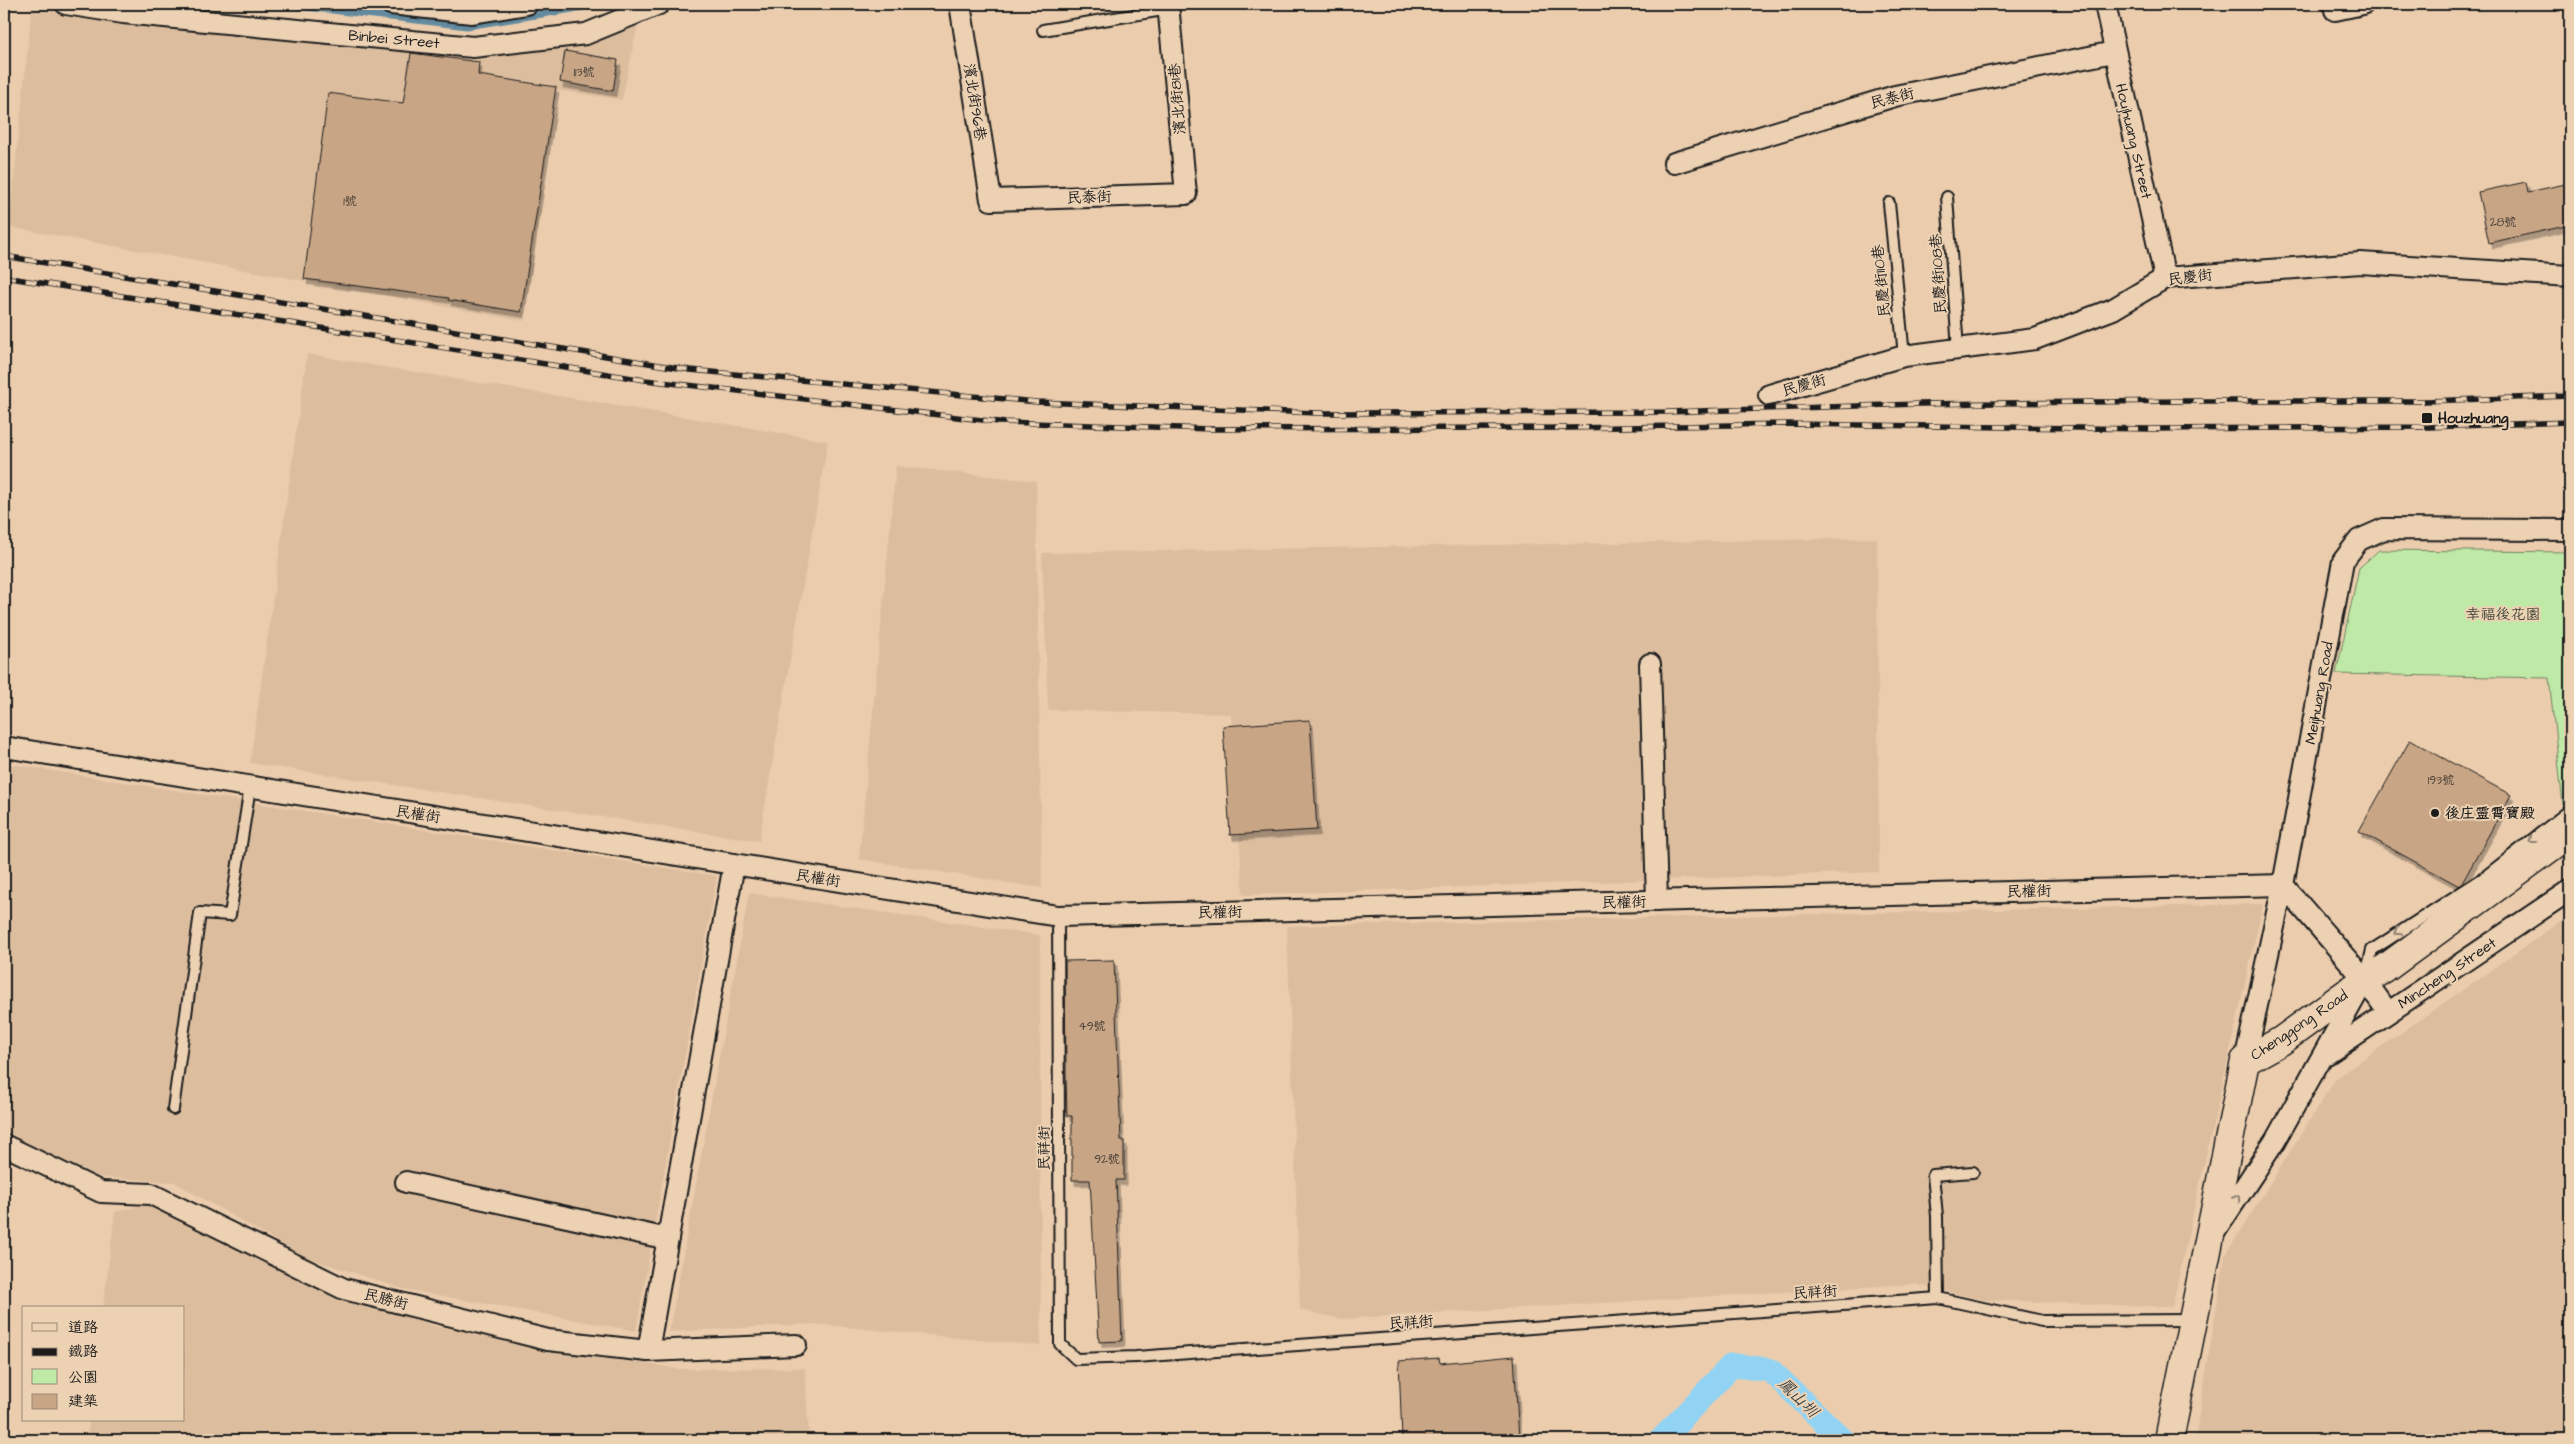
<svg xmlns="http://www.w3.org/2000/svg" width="2574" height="1444" viewBox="0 0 2574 1444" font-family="'Architects Daughter','LXGW WenKai TC',sans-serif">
	<defs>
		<filter id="shadow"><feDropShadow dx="3" dy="5.5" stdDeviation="0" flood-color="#0004"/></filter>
	</defs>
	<rect width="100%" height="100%" fill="#ebcdae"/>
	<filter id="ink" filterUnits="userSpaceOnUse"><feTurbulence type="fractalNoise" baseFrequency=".02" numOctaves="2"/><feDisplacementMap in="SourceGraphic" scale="10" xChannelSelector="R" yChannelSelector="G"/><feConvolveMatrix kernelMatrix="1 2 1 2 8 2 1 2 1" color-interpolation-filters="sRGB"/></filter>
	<g filter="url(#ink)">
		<g fill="#dcbe9f">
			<path d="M 32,5 L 514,50 L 641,9 L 622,100 L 556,90 L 524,321 L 9,227 Z"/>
			<path d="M 307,354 L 828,441 L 759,841 L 250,763 Z"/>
			<path d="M 896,466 L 1036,481 L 1042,888 L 859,859 Z"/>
			<path d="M 1877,538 L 1879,872 L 1243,895 L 1231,714 L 1048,710 L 1042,553 Z"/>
			<path d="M 4,763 L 717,876 L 636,1331 L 403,1289 L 302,1256 L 174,1182 L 97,1177 L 4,1134 Z"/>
			<path d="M 749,893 L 1040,935 L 1041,1346 L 813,1324 L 669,1332 Z"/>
			<path d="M 2263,904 L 2172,1307 L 1984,1300 L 1914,1284 L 1341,1319 L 1300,1310 L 1287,926 Z"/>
			<path d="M 2570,915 L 2570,1440 L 2195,1440 L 2225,1256 L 2336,1078 Z"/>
			<path d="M 153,1203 L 285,1272 L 435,1326 L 678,1369 L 805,1368 L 809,1440 L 87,1440 L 89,1420 L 184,1420 L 184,1308 L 103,1308 L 115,1212 Z"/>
		</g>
		<path fill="#bfe9a6" stroke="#6e8261" d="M 2379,550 L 2570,552 L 2570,797 L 2563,805 L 2549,678 L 2336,674 L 2359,568 Z"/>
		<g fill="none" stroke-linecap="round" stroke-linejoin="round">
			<path stroke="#638a9e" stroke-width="7" d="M 281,4 L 467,26 L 579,8 L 590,4"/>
			<path stroke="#92d3f4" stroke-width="24" d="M 1661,1440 L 1732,1365 L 1770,1370 L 1843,1440"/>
		</g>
		<g fill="#c8a585" stroke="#1c1c1c" filter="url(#shadow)">
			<path d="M 565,51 L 618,60 L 613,91 L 560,82 Z"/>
			<path d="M 411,53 L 479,62 L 478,75 L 556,87 L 521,312 L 448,300 L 449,298 L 304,279 L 328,93 L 403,103 Z"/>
			<path d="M 2526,182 L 2528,192 L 2570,183 L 2570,225 L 2489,243 L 2478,192 Z"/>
			<path d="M 1310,720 L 1317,830 L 1230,835 L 1223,726 Z"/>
			<path d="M 2410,740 L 2511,795 L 2462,883 L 2459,886 L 2359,831 Z"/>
			<path d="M 1114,960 L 1121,1140 L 1124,1140 L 1124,1180 L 1116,1180 L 1122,1341 L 1099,1342 L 1090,1180 L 1072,1180 L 1072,1116 L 1067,1116 L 1066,1076 L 1065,961 Z"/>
			<path d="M 1514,1356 L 1519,1440 L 1402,1440 L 1399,1361 L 1439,1358 L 1440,1363 Z"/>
		</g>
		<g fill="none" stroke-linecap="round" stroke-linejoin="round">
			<g stroke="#1c1c1c" stroke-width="14">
				<g id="lane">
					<path d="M 1043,30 L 1169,9"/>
					<path d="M 1947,197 L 1958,349"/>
					<path d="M 1889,203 L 1904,356"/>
					<path d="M 1058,916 L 1060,1344 L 1076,1359 L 1136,1357 L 1938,1298 L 2042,1321 L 2191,1320"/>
					<path d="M 2366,975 L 2372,950 L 2482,879 L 2570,810"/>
					<path d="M 173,1109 L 200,913 L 230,915 L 250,787"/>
					<path d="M 1938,1298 L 1937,1216 L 1933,1175 L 1973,1172"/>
				</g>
			</g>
			<g stroke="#1c1c1c" stroke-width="24">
				<g id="street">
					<path d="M 66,4 L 123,13 L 473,47 L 586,34 L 659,4"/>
					<path d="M 391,4 L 472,13 L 527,4"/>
					<path d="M 960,4 L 991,200 L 1186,194 L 1168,4"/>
					<path d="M 2105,4 L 2165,278"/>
					<path d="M 2334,4 L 2335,10 L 2363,4"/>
					<path d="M 1674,163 L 1895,96 L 2114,52"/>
					<path d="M 1769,395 L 1904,356 L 2035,339 L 2113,309 L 2165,278 L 2360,263 L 2570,276"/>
					<path d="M 1650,664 L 1657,901"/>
					<path d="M 4,747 L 1058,916 L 2283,885 L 2365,980 L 2388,1012"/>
					<path d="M 2327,1054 L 2570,890"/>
					<path d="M 2245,1061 L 2283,885 L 2343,561 L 2359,540 L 2384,529 L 2570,530"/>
					<path d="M 4,1145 L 101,1192 L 151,1194 L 344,1289 L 548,1340 L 648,1351 L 796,1345"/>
					<path d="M 406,1182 L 668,1239"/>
					<path d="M 2214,1233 L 2275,1141 L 2363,983"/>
					<path d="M 648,1351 L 734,864"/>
				</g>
			</g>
			<g stroke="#1c1c1c" stroke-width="31">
				<path id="secondary" d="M 2169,1440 L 2245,1061 L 2281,1041 L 2365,980 L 2383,970 L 2570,833"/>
			</g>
			<use href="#lane" stroke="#ecd1b3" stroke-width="10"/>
			<use href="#street" stroke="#ecd1b3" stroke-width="20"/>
			<use href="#secondary" stroke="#ecd1b3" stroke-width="28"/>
			<g stroke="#1c1c1c" stroke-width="5.5">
				<g id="rail">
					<path d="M 4,256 L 690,370 L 1037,402 L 1317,413 L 1666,412 L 1919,404 L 2181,401 L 2425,401 L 2570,396"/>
					<path d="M 4,277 L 645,380 L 999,422 L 1211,429 L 1570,428 L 1789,424 L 2151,429 L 2429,427 L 2570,422"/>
				</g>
			</g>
			<use href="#rail" stroke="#ecd1b3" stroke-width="4" stroke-dasharray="11" stroke-linecap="butt"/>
		</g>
		<defs><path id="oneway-chevron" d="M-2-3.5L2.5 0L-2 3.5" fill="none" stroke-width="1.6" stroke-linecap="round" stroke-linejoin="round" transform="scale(1.25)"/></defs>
		<g stroke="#8e806f">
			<use href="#oneway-chevron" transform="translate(2532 840) rotate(142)"/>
			<use href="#oneway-chevron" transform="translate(2398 932) rotate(147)"/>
			<use href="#oneway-chevron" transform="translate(2237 1198) rotate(-57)"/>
		</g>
	</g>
	<g fill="#1c1c1c" stroke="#ecd1b3" stroke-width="2">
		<rect x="2421" y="412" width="12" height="12" rx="2.5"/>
		<circle cx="2435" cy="813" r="5"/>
	</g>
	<g text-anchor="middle" stroke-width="4" stroke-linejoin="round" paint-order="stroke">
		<g font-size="12" fill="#473e36">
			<text x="584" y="76">113號</text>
			<text x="350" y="205">1號</text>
			<text x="2503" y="226">28號</text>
			<text x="2441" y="784">193號</text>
			<text x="1092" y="1030">49號</text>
			<text x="1107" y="1163">92號</text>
		</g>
		<g font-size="15" fill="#1c1c1c" stroke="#ecd1b3">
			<text transform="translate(394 39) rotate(5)" y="5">Binbei Street</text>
			<text transform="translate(1892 98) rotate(-14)" y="5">民泰街</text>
			<text transform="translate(1177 99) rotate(-95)" y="5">濱北街81巷</text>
			<text transform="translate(975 102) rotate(81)" y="5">濱北街96巷</text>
			<text transform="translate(2134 141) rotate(77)" y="5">Houjhuang Street</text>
			<text transform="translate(1089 197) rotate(-2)" y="5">民泰街</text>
			<text transform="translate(1938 274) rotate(-94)" y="5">民慶街108巷</text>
			<text transform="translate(2190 277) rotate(-7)" y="5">民慶街</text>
			<text transform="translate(1881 281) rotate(-96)" y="5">民慶街110巷</text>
			<text transform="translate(1804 385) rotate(-16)" y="5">民慶街</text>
			<text transform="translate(2319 693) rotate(-80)" y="5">Meijhuang Road</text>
			<text transform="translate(418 814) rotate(9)" y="5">民權街</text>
			<text transform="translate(818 878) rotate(9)" y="5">民權街</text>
			<text transform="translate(2029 891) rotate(-1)" y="5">民權街</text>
			<text transform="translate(1624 902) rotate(-1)" y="5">民權街</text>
			<text transform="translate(1220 912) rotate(-1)" y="5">民權街</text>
			<text transform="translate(2447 973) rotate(-34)" y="5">Mincheng Street</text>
			<text transform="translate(2299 1025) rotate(-34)" y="5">Chenggong Road</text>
			<text transform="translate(1044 1148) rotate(-90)" y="5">民祥街</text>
			<text transform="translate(1815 1292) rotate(-4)" y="5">民祥街</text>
			<text transform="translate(386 1299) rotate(14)" y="5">民勝街</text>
			<text transform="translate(1411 1322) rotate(-4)" y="5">民祥街</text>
		</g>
		<g font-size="15" font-weight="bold" fill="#1c1c1c" stroke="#ecd1b3" text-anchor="start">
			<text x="2438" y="423">Houzhuang</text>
			<text x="2445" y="818">後庄靈霄寶殿</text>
		</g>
		<g font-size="15" fill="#3d4538" stroke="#ecd1b3">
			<text x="2503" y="619">幸福後花園</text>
		</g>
		<g font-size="16" font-style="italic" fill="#344147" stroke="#ecd1b3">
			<text transform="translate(1799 1397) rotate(44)" y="6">鳳山圳</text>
		</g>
	</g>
	<rect width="2574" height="1444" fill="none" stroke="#ecd1b3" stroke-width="20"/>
	<rect x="10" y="10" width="2554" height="1424" fill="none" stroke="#1c1c1c" stroke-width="2" filter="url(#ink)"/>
	<rect x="22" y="1306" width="162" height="115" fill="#ecd1b3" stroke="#998977"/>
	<rect x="32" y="1323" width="25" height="8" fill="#ecd1b3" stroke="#998977"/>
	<text x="68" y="1332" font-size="15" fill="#1c1c1c">道路</text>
	<rect x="32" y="1348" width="25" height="8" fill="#1c1c1c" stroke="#998977"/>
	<text x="68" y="1356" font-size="15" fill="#1c1c1c">鐵路</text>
	<rect x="32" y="1369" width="25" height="15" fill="#bfe9a6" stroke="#998977"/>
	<text x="68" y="1382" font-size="15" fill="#1c1c1c">公園</text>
	<rect x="32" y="1394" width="25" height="15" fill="#c8a585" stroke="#998977"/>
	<text x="68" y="1406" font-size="15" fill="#1c1c1c">建築</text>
</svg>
